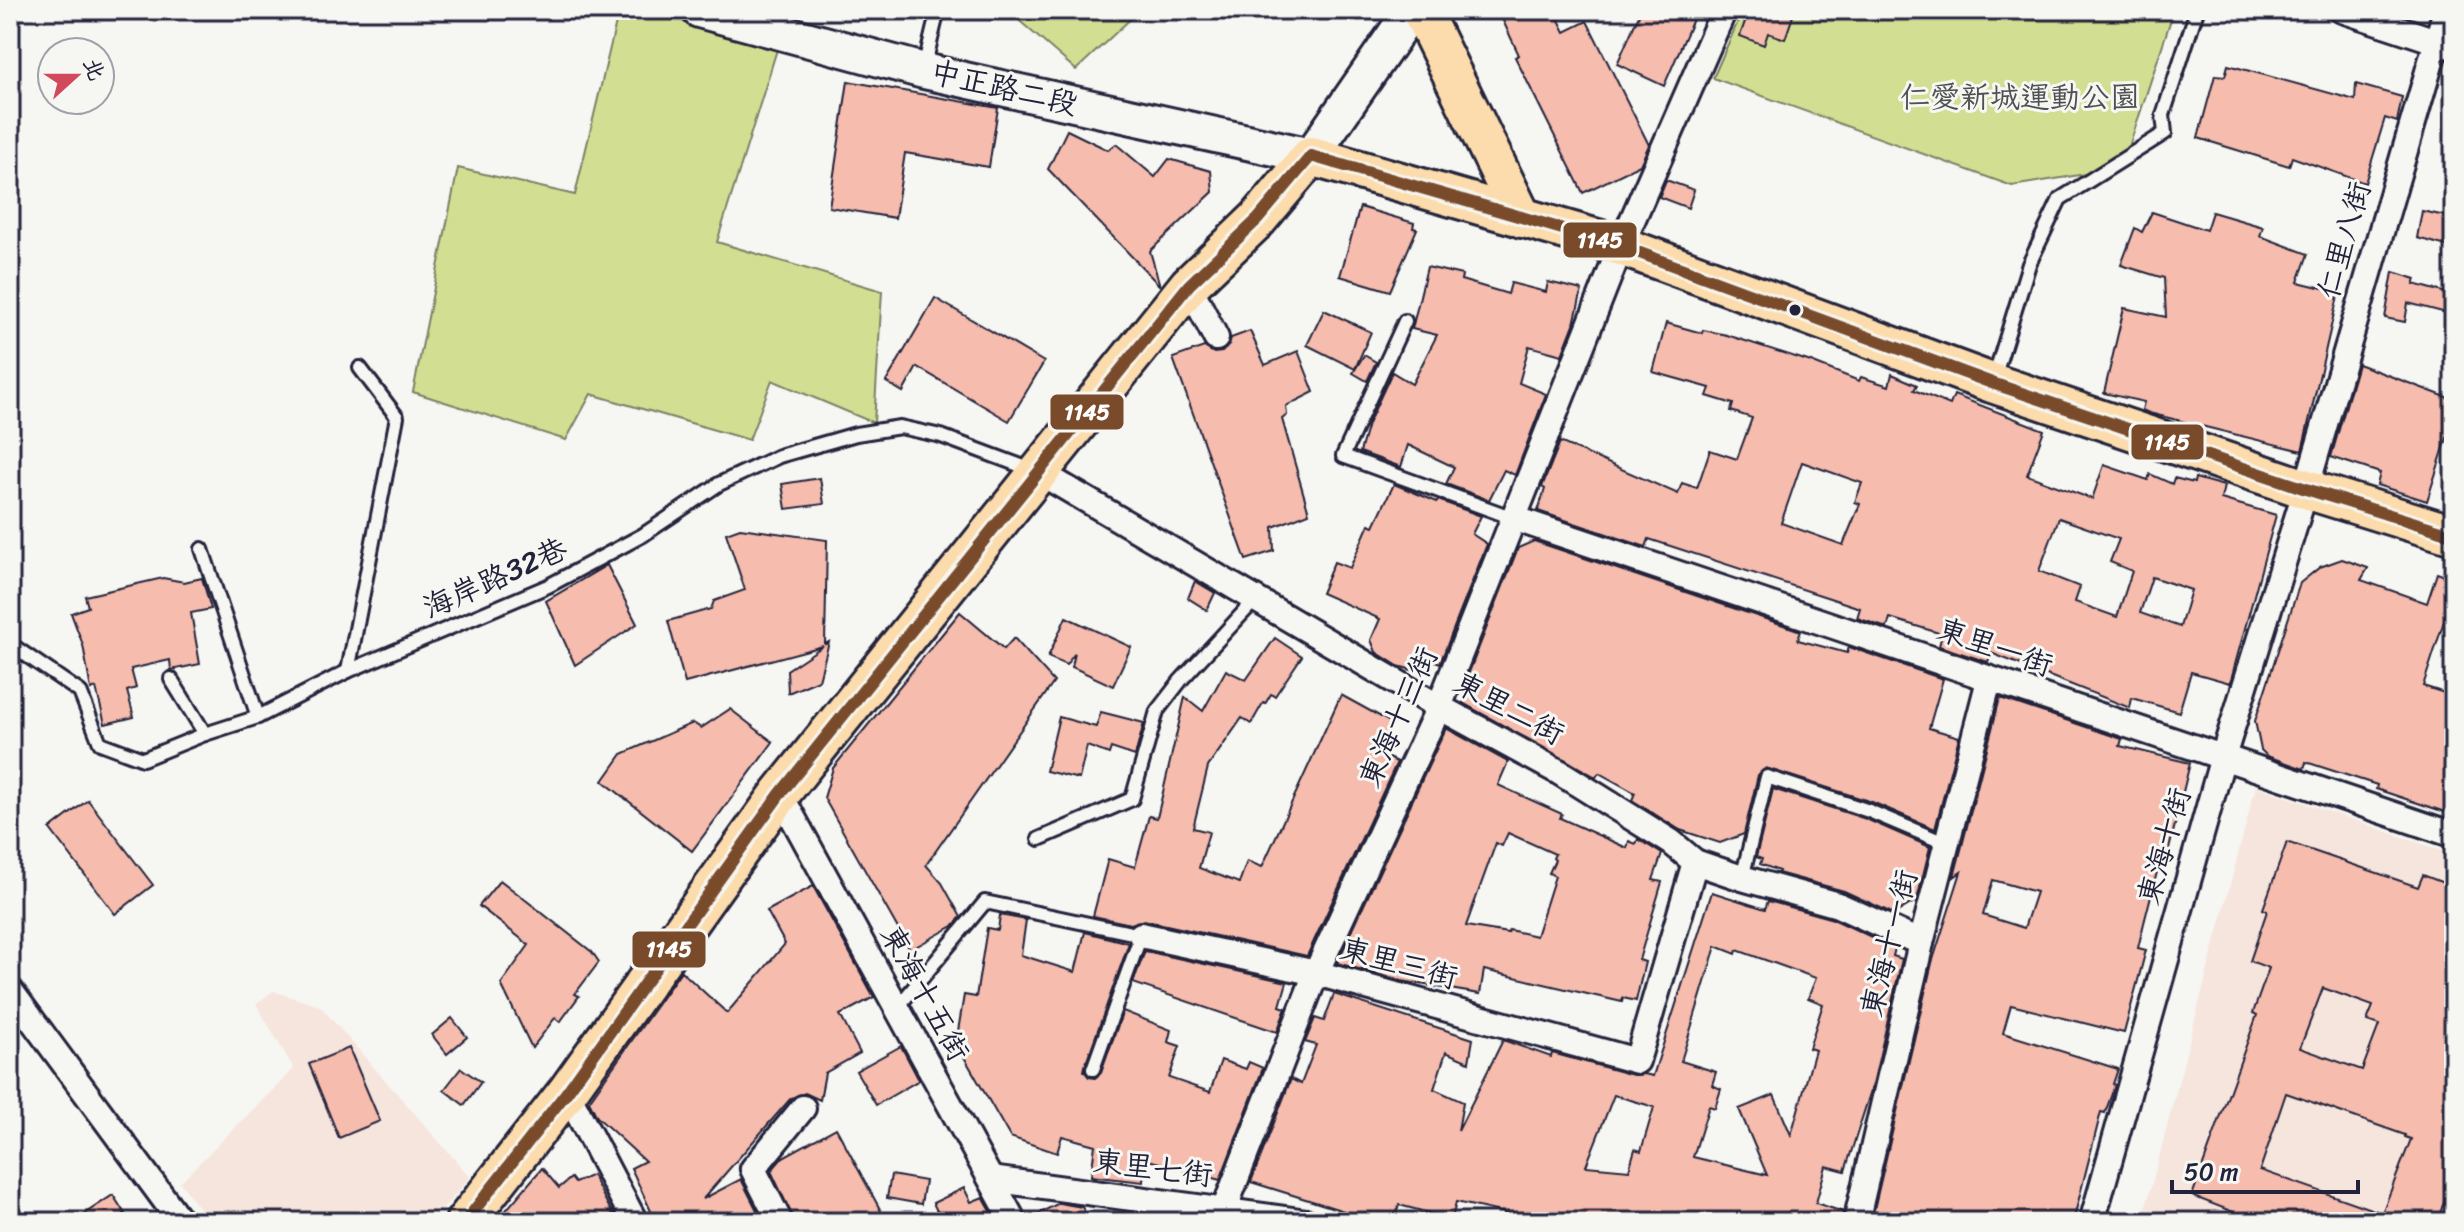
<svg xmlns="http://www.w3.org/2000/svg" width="2464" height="1232" viewBox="0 0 2464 1232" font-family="Sriracha,'LXGW WenKai TC',sans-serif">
	<rect width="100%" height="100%" fill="#f6f6f2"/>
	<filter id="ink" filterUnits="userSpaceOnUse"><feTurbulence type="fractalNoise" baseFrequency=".0125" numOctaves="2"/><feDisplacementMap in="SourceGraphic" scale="16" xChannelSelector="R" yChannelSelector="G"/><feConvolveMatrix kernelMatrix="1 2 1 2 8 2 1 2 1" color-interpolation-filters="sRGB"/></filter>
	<g filter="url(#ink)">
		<g fill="#f6e5dd">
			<path d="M 2256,786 L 2454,855 L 2454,1222 L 2142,1222 Z"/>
			<path d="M 273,991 L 320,1006 L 470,1177 L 432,1222 L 209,1222 L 180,1182 L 294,1069 L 256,1004 Z"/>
		</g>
		<g fill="#d2df92" stroke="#7a8066" stroke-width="2">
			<path d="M 619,10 L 635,10 L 779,43 L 717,242 L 882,291 L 874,423 L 772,380 L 749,440 L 591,394 L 566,440 L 413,392 L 458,168 L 575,195 Z"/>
			<path d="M 1007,10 L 1140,10 L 1076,70 Z"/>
			<path d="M 1743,10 L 2174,10 L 2122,168 L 2012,186 L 1713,78 Z"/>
		</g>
		<g fill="#f6bcad" stroke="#22223b" stroke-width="2" fill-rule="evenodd">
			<path d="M 1498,10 L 1554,10 L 1565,32 L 1587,21 L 1649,145 L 1640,165 L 1583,193 L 1515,57 L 1519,55 Z"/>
			<path d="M 1641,10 L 1697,10 L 1664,86 L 1617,64 Z"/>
			<path d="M 1749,10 L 1795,10 L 1785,39 L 1768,33 L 1764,45 L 1740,36 Z"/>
			<path d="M 2228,65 L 2355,100 L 2356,84 L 2402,97 L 2397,122 L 2385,118 L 2365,183 L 2292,157 L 2289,166 L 2198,138 L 2215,75 L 2225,76 Z"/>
			<path d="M 848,81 L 998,108 L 989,167 L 905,153 L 895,218 L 829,207 Z"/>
			<path d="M 1067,130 L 1108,150 L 1116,144 L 1155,177 L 1169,159 L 1211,171 L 1213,192 L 1150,251 L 1160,286 L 1048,169 Z"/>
			<path d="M 1666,180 L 1694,190 L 1688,208 L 1659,197 Z"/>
			<path d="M 1360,207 L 1414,223 L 1413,228 L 1417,229 L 1390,291 L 1340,276 Z"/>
			<path d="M 2422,211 L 2445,216 L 2454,220 L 2454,248 L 2417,238 Z"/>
			<path d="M 2152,212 L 2206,230 L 2212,212 L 2263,227 L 2260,236 L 2308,254 L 2298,282 L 2339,292 L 2302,451 L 2149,413 L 2142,410 L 2144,402 L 2104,393 L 2124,308 L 2166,317 L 2164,278 L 2121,265 L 2135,228 L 2142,232 Z"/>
			<path d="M 1427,267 L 1462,275 L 1461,280 L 1508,294 L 1511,283 L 1546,292 L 1548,282 L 1582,290 L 1574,324 L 1562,355 L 1529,346 L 1519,383 L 1546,394 L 1515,475 L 1504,470 L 1489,500 L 1446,484 L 1454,467 L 1408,445 L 1401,467 L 1360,452 L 1368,424 L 1392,372 L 1412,384 L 1437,335 L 1412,329 Z"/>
			<path d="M 2393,272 L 2416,279 L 2414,284 L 2454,295 L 2454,315 L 2408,303 L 2405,322 L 2385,318 Z"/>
			<path d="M 935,298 L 1044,362 L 1009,421 L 917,367 L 903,392 L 886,382 Z"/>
			<path d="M 1324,310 L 1371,332 L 1355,369 L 1307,345 Z"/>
			<path d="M 1666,323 L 1702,333 L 1703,330 L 1727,335 L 1811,362 L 1859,381 L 1861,377 L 1889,386 L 1892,374 L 1917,385 L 1914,390 L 1950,405 L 1954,395 L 2044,430 L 2027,475 L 2092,499 L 2104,465 L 2148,480 L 2150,474 L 2172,484 L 2174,478 L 2194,483 L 2195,478 L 2224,486 L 2221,499 L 2276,515 L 2230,683 L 2191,672 L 2179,712 L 2132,698 L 2130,708 L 1991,653 L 1988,662 L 1939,646 L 1942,634 L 1890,618 L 1887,628 L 1857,618 L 1860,608 L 1649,539 L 1646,547 L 1538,511 L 1545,489 L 1542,487 L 1560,442 L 1678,494 L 1682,483 L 1697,488 L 1710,450 L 1737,459 L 1752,418 L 1731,411 L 1733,404 L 1707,396 L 1710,388 L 1653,372 ZM 1802,462 L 1862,483 L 1855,502 L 1860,504 L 1843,545 L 1781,523 ZM 2059,518 L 2119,539 L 2110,562 L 2132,571 L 2117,617 L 2075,602 L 2080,587 L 2039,571 ZM 2152,577 L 2191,590 L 2180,627 L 2140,613 Z"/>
			<path d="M 1250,331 L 1265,365 L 1298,351 L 1314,392 L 1286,406 L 1287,415 L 1282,419 L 1309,513 L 1273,527 L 1274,551 L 1246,560 L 1173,358 L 1204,347 L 1214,353 L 1222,352 L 1229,345 L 1231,338 Z"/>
			<path d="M 1364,355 L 1376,362 L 1367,381 L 1353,373 Z"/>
			<path d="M 2358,364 L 2454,400 L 2454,416 L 2427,501 L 2377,485 L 2380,473 L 2331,457 Z"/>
			<path d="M 820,478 L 824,504 L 786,509 L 782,484 Z"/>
			<path d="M 1394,484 L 1437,502 L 1438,500 L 1481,516 L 1472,534 L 1487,544 L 1440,663 L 1428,658 L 1423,673 L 1398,666 L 1376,652 L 1371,640 L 1380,619 L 1321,593 L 1334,562 L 1350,568 L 1369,524 L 1374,526 Z"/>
			<path d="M 740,528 L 827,540 L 825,644 L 829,642 L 819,680 L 788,693 L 787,670 L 823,646 L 685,683 L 668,621 L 711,609 L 714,601 L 745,590 L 726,533 Z"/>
			<path d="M 1534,541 L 1801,631 L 1798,640 L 1847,653 L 1849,647 L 1943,679 L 1929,728 L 1959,737 L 1935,829 L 1872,802 L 1766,768 L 1758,775 L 1744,834 L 1720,843 L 1680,830 L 1632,800 L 1635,793 L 1599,773 L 1596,777 L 1463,703 L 1475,678 L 1468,675 L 1518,548 Z"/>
			<path d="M 2342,559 L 2368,568 L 2361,580 L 2427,603 L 2437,573 L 2454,579 L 2454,618 L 2446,615 L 2423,686 L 2454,696 L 2454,815 L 2376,789 L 2377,785 L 2306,762 L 2304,769 L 2267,756 L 2261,750 L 2255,721 L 2300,583 L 2320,567 Z"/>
			<path d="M 607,565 L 637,624 L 575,665 L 546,601 Z"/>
			<path d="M 163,578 L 184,582 L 202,578 L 211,609 L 191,613 L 200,664 L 171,670 L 170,660 L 131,669 L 136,688 L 127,691 L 134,717 L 105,724 L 96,688 L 91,690 L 83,645 L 71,613 L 88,607 L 85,596 Z"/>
			<path d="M 1195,581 L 1215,593 L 1207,610 L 1188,598 Z"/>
			<path d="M 960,612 L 1004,649 L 1014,638 L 1054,682 L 926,865 L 942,883 L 961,917 L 953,926 L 910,950 L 824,798 L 833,768 Z"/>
			<path d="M 1066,617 L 1131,647 L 1113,686 L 1072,667 L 1075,653 L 1066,665 L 1048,657 Z"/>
			<path d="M 1275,638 L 1302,656 L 1275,696 L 1271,694 L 1265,704 L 1263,703 L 1251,724 L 1242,718 L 1208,767 L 1193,828 L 1209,832 L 1199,868 L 1239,883 L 1247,861 L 1262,867 L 1341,695 L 1392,723 L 1377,753 L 1397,762 L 1307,956 L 1144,920 L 1131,924 L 1093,916 L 1108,859 L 1135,867 L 1149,816 L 1157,818 L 1185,697 L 1203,711 L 1226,670 L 1246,680 Z"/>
			<path d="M 2000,698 L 2122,739 L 2120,746 L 2190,763 L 2164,870 L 2158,868 L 2144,923 L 2138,948 L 2146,950 L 2124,1033 L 2011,1005 L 2003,1033 L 2118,1069 L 2113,1084 L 2115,1085 L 2105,1113 L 2101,1112 L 2073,1222 L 1871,1222 L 1932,963 L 1961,872 L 1954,877 ZM 1993,880 L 2036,892 L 2024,928 L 1983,915 Z"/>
			<path d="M 730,709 L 773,742 L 692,851 L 603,781 L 622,754 L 693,723 L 701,728 Z"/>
			<path d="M 1101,712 L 1144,723 L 1135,756 L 1111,748 L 1109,754 L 1087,746 L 1079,779 L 1046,771 L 1059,717 L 1096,727 Z"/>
			<path d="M 1446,728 L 1508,762 L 1498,785 L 1562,814 L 1560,818 L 1627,848 L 1629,841 L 1636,844 L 1638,839 L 1662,854 L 1653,880 L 1662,882 L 1639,960 L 1645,962 L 1636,1001 L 1623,998 L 1622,1002 L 1484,970 L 1480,994 L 1402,981 L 1337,963 ZM 1508,833 L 1555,854 L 1553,858 L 1555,860 L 1549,873 L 1555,876 L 1536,936 L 1509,930 L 1508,933 L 1466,926 L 1496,843 L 1502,846 Z"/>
			<path d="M 1773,789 L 1866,819 L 1930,847 L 1917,900 L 1894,914 L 1844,891 L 1778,873 L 1779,871 L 1760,864 L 1762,859 L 1756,857 Z"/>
			<path d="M 88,800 L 153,885 L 115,914 L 50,829 Z"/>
			<path d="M 2287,842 L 2418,887 L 2423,875 L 2454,887 L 2454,1173 L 2437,1222 L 2247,1222 L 2249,1218 L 2192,1196 L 2257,1015 L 2253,1013 L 2269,968 L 2250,961 L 2267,911 L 2263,909 ZM 2323,988 L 2373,1006 L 2367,1021 L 2379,1025 L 2362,1070 L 2300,1048 ZM 2286,1093 L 2405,1135 L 2405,1137 L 2411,1139 L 2382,1213 L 2260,1170 Z"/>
			<path d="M 500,880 L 592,952 L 599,962 L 575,994 L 579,996 L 560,1022 L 555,1018 L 532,1048 L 501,984 L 529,945 L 479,906 Z"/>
			<path d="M 813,886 L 874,997 L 840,1015 L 860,1053 L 825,1073 L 820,1100 L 805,1093 L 791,1098 L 703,1199 L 741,1179 L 763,1222 L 656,1222 L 631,1168 L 645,1161 L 597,1117 L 589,1101 L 681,971 L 727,1013 L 785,944 L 767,911 Z"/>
			<path d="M 1712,892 L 1765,909 L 1768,901 L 1833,919 L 1895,948 L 1893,956 L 1902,959 L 1873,1084 L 1845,1171 L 1826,1166 L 1816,1203 L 1843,1212 L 1841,1222 L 1544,1222 L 1456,1202 L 1452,1219 L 1399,1205 L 1394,1222 L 1379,1222 L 1251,1182 L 1291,1079 L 1301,1084 L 1316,1045 L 1305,1042 L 1315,1018 L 1324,1021 L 1334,994 L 1473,1039 L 1469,1062 L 1446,1052 L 1434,1089 L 1463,1102 L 1458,1131 L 1503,1040 L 1551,1057 L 1552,1053 L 1633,1075 L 1644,1074 L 1653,1076 ZM 1716,946 L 1736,954 L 1737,950 L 1816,978 L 1808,998 L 1823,1004 L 1809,1048 L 1815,1050 L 1791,1135 L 1774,1095 L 1739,1109 L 1767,1175 L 1693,1157 L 1709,1106 L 1715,1108 L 1721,1089 L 1712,1085 L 1716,1072 L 1681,1061 ZM 1614,1095 L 1654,1107 L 1641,1151 L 1635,1149 L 1629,1170 L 1586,1166 Z"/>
			<path d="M 1000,915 L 1026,920 L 1021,955 L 1075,972 L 1085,932 L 1129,943 L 1085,1066 L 1084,1071 L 1089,1077 L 1095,1078 L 1101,1073 L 1123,1011 L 1171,1030 L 1168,1042 L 1180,1046 L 1169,1078 L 1210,1092 L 1221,1060 L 1246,1069 L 1249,1062 L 1263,1068 L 1220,1180 L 1145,1159 L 1143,1182 L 1091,1176 L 1095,1145 L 1062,1136 L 1057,1153 L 1010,1137 L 956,1043 L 964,995 L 976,997 L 987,928 L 998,930 Z"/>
			<path d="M 1145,951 L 1287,982 L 1280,1006 L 1286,1008 L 1277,1032 L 1133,983 Z"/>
			<path d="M 452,1018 L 467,1037 L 447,1054 L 432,1035 Z"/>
			<path d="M 901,1046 L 919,1080 L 876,1105 L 856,1071 Z"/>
			<path d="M 349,1048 L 380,1121 L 339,1138 L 309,1064 Z"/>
			<path d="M 461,1068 L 481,1082 L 464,1105 L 444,1090 Z"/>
			<path d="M 836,1128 L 863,1178 L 887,1222 L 795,1222 L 771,1171 L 783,1157 Z"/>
			<path d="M 542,1168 L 559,1188 L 571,1178 L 575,1183 L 592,1175 L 617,1222 L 496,1222 Z"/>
			<path d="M 891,1175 L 925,1181 L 921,1204 L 887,1198 Z"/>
			<path d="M 964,1188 L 971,1202 L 983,1197 L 997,1222 L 930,1222 L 940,1217 L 933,1203 Z"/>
			<path d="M 113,1195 L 125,1214 L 113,1222 L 72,1222 Z"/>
			<path d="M 1059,1203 L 1082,1207 L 1090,1222 L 1029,1222 L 1028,1219 Z"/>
		</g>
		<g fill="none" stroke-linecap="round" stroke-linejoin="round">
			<g stroke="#22223b" stroke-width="18">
				<g id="lane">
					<path d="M 924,68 L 938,10"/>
					<path d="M 1405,321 L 1343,456 L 1516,519"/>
					<path d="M 1994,378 L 2029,264 L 2060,199 L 2165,133 L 2163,115 L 2197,10"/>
					<path d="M 202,549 L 258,717"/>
					<path d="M 10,644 L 80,692 L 100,743 L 143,759 L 205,734 L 258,717 L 348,671 L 548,586 L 643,535 L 719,484 L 779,456 L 856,434 L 900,427 L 941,436 L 1032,470"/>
					<path d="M 348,671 L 397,417 L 360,368"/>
					<path d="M 171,679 L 205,734"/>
					<path d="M 1039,839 L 1132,799 L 1157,711 L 1181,680 L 1255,600"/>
					<path d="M 1742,878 L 1767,777 L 1869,811 L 1947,844"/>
					<path d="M 897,1008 L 985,902 L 1141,935 L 1093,1069"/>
				</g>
			</g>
			<g stroke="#22223b" stroke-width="30">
				<g id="street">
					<path d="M 2342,10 L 2454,47"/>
					<path d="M 1189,285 L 1216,338"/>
					<path d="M 1039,472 L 1439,707 L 1559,772 L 1671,842 L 1695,862 L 1742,878 L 1838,905 L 1921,943"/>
					<path d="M 1516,519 L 2454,835"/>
					<path d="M 780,794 L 1014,1222"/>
					<path d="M 1141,935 L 1316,973 L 1637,1061 L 1695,862"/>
					<path d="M 10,990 L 181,1222"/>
					<path d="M 567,1092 L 635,1222"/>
					<path d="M 991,1179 L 1307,1222"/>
					<path d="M 1224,1210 L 1316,973 L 1439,707 L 1621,246 L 1724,10"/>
					<path d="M 780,1222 L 753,1169 L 803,1108"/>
					<path d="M 1856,1222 L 1921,943 L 1989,680"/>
					<path d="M 2092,1222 L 2223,757 L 2306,489 L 2446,10"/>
				</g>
			</g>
			<g stroke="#22223b" stroke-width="40">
				<path id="secondary" d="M 699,10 L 924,71 L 1311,156 L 1412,10"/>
			</g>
			<g stroke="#22223b" stroke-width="44">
				<g id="primary">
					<path d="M 1421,10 L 1522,218"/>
					<path d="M 465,1222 L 567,1092 L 780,794 L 1189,285 L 1258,219 L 1311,156 L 1621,246 L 1992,383 L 2306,489 L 2454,535"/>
				</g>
			</g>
			<use href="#lane" stroke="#f6f6f2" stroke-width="12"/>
			<use href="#street" stroke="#f6f6f2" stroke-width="24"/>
			<use href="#secondary" stroke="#f6f6f2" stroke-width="34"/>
			<use href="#primary" stroke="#fcdcac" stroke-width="38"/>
			<g stroke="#f6f6f2" stroke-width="18">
				<g id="bus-1">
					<path d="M 1311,156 L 1621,246 L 1992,383 L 2306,489 L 2454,535"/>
					<path d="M 465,1222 L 567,1092 L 780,794 L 1189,285 L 1258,219 L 1311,156"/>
				</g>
			</g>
			<use href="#bus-1" stroke="#7a4b2a" stroke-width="12"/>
		</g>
	</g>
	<circle fill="#22223b" stroke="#f6f6f2" stroke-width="3" cx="1795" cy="310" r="7"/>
	<g text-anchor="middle" stroke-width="6" stroke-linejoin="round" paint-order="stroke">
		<g font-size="30" fill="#22223b" stroke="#f6f6f2">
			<text transform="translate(1004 88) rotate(13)" y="10">中正路二段</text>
			<text transform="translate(2344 240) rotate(-74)" y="10">仁里八街</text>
			<text transform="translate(495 578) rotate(-24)" y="10">海岸路32巷</text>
			<text transform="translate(1995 647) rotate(19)" y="10">東里一街</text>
			<text transform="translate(1509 708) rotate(28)" y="10">東里二街</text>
			<text transform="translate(1398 717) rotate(-66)" y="10">東海十三街</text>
			<text transform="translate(2164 846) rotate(-74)" y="10">東海十街</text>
			<text transform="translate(1889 943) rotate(-76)" y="10">東海十一街</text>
			<text transform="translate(1399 963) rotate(15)" y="10">東里三街</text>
			<text transform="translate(925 993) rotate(61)" y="10">東海十五街</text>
			<text transform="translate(1153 1168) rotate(7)" y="10">東里七街</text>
		</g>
		<g font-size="30" fill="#4e5151" stroke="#f6f6f2">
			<text x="2020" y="107">仁愛新城運動公園</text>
		</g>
	</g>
	<g stroke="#f6f6f2" stroke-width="3">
		<rect x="1562" y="221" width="76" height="38" rx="8" fill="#7a4b2a"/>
		<rect x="1049" y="393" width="76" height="38" rx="8" fill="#7a4b2a"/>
		<rect x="2130" y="423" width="75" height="38" rx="8" fill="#7a4b2a"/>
		<rect x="631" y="930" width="76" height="39" rx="8" fill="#7a4b2a"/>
	</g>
	<g font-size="22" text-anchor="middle" font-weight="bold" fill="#fff">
		<text x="1600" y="248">1145</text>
		<text x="1087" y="420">1145</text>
		<text x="2167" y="450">1145</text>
		<text x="669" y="957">1145</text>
	</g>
	<rect width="2464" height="1232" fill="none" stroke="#f6f6f2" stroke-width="40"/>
	<rect x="20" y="20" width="2424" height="1192" fill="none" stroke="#22223b" stroke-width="3" filter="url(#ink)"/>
	<g transform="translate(76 76) rotate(69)"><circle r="38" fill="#f6f6f2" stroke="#a1a1a9" stroke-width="2"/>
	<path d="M0-6L14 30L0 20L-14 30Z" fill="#d1495b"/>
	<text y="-12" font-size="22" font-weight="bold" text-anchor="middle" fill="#22223b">北</text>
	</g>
	<path d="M2172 1180v12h186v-12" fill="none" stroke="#22223b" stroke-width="4"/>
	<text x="2184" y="1180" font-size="24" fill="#22223b" stroke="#f6f6f2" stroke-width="6" paint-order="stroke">50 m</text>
</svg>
